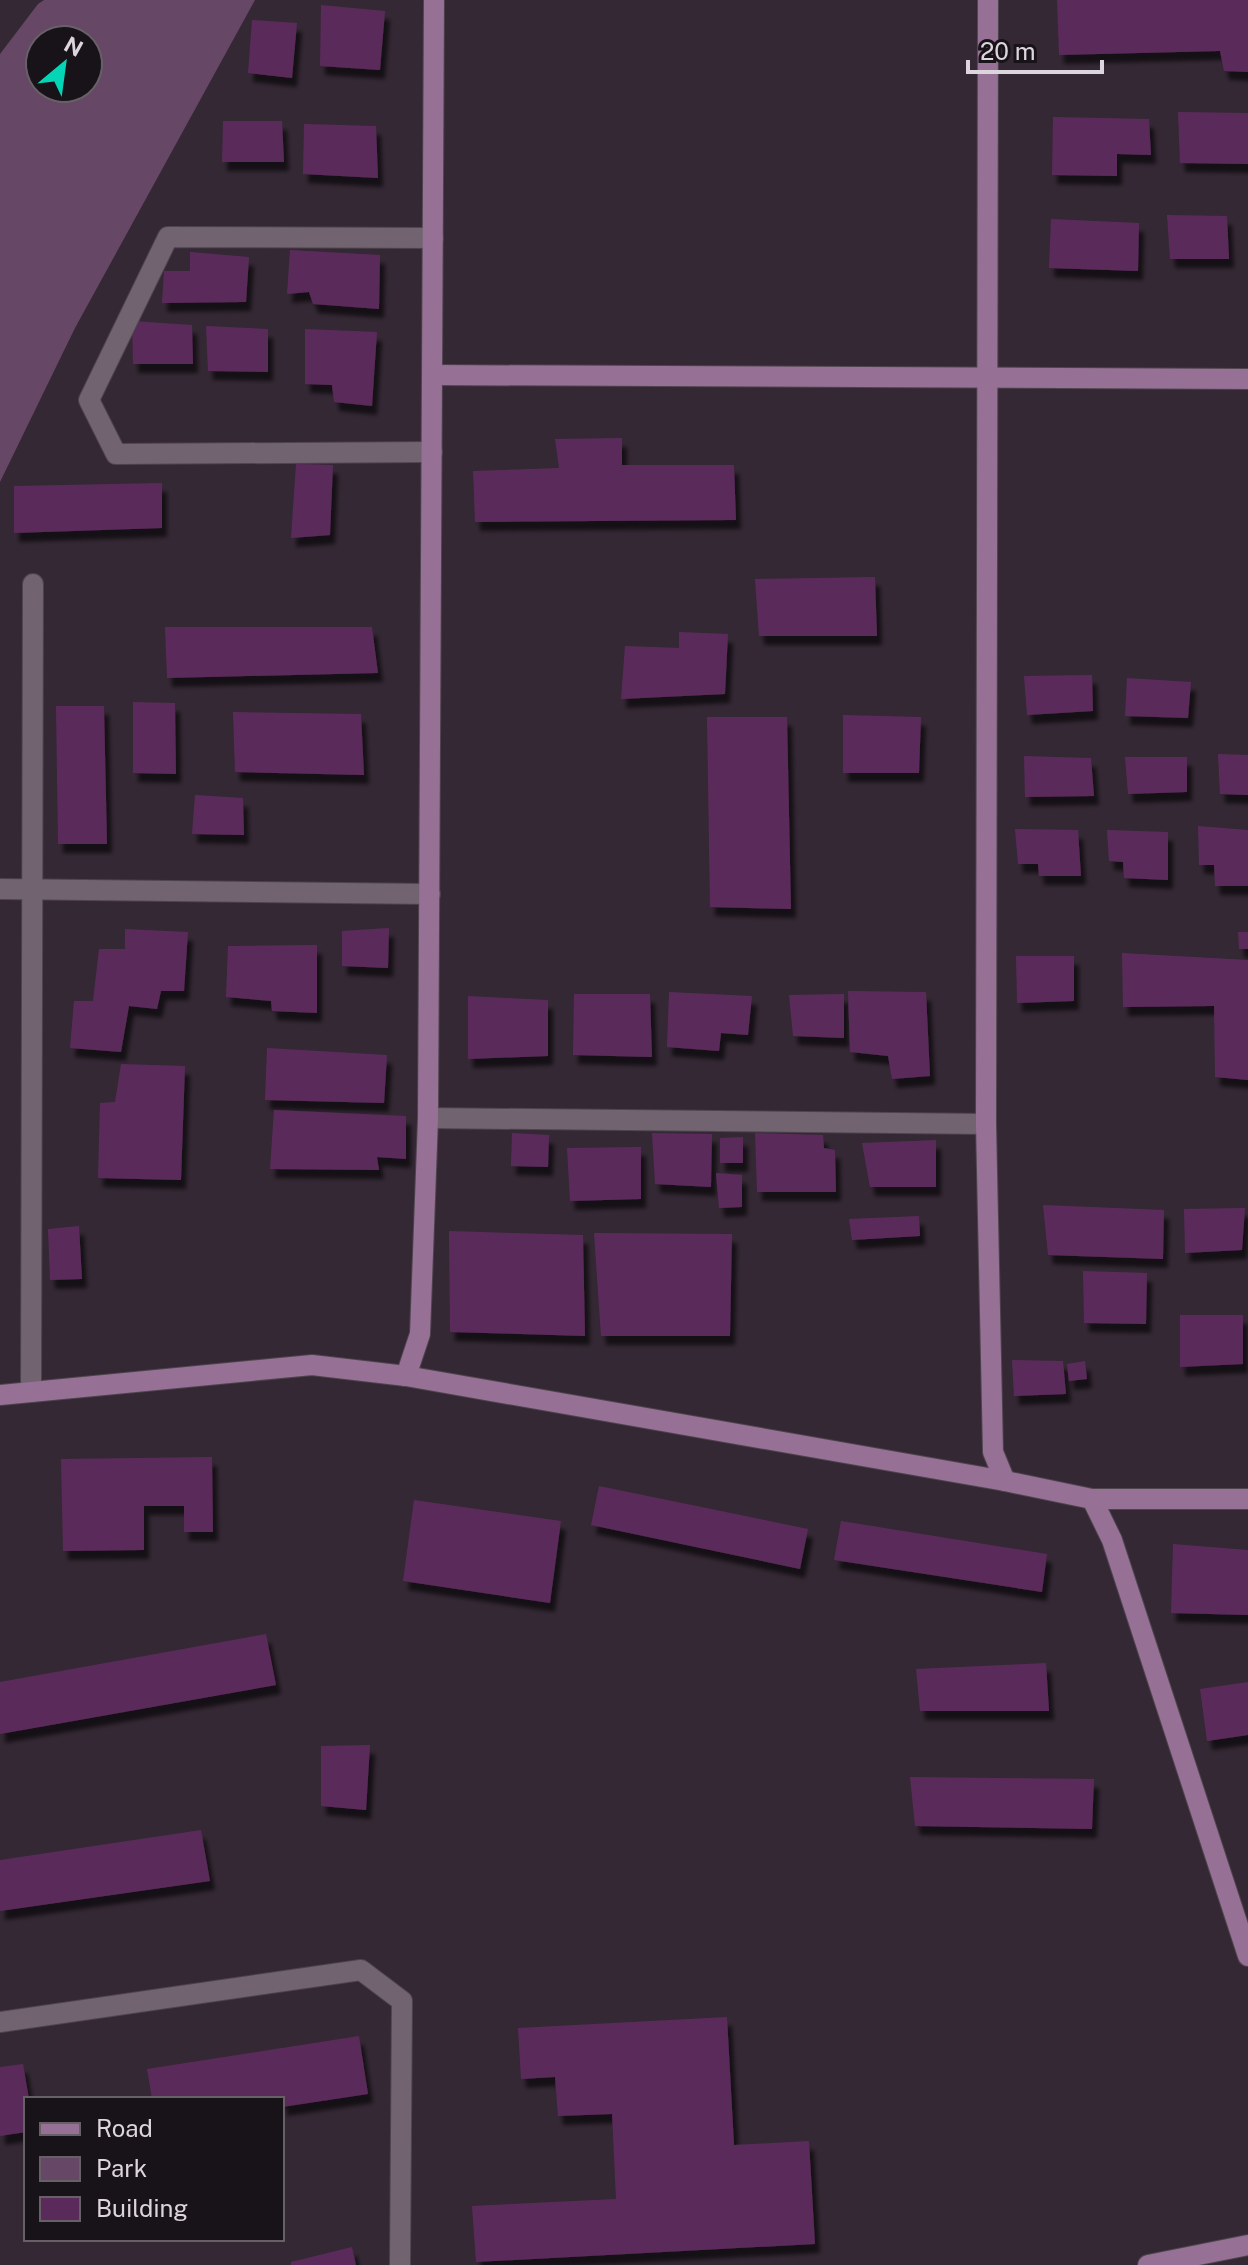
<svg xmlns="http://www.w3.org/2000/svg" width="1248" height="2265" viewBox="0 0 1248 2265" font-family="'Public Sans',sans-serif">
	<defs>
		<filter id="shadow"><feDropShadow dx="5" dy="9" stdDeviation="2" flood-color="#0009"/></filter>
	</defs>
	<rect width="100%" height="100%" fill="#342834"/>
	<path fill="#664765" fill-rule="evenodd" d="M 44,0 L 255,0 L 75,328 L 0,482 L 0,54 L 38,4 ZM 40,40 L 88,40 L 88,88 L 40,88 Z"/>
	<g fill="#5a2b5a" filter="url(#shadow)">
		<path d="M 1057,0 L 1248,0 L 1248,72 L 1224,71 L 1220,51 L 1059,55 Z"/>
		<path d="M 321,5 L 385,11 L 380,70 L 320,66 Z"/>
		<path d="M 252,20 L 297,23 L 292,78 L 248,73 Z"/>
		<path d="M 1178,112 L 1248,113 L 1248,164 L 1180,163 Z"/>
		<path d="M 1053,117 L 1149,119 L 1151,155 L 1117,154 L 1117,176 L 1052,175 Z"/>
		<path d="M 223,121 L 282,121 L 284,162 L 222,162 Z"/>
		<path d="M 304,124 L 376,126 L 378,178 L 303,174 Z"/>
		<path d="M 1167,215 L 1227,216 L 1229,259 L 1170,259 Z"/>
		<path d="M 1051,219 L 1139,223 L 1138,271 L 1049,268 Z"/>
		<path d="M 290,250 L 380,255 L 379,309 L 313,304 L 309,292 L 287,294 Z"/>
		<path d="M 190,252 L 249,257 L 246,302 L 162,303 L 164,271 L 190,271 Z"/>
		<path d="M 132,321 L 192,325 L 193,364 L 133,364 Z"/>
		<path d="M 206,326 L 268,329 L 268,372 L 208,371 Z"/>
		<path d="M 305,329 L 377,332 L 372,406 L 334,402 L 332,385 L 305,384 Z"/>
		<path d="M 622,438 L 622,465 L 734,465 L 736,520 L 475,522 L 473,471 L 559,468 L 555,439 Z"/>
		<path d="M 296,464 L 333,465 L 330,535 L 291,538 Z"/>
		<path d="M 162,483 L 162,528 L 14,533 L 14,486 Z"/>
		<path d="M 875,577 L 877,636 L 759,636 L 755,579 Z"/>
		<path d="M 165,627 L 372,627 L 378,673 L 167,678 Z"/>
		<path d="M 679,632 L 728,634 L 725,694 L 621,699 L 625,646 L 679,648 Z"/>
		<path d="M 1092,675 L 1093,711 L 1027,715 L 1024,676 Z"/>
		<path d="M 1127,678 L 1191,682 L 1188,718 L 1125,716 Z"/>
		<path d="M 133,702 L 175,703 L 176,774 L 133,773 Z"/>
		<path d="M 56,706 L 104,706 L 107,844 L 58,844 Z"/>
		<path d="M 233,712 L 361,714 L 364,775 L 235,772 Z"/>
		<path d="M 843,715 L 921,717 L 919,773 L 843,773 Z"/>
		<path d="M 707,717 L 787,717 L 791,909 L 710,907 Z"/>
		<path d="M 1218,754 L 1248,755 L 1248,795 L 1220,794 Z"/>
		<path d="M 1024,756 L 1091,758 L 1094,796 L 1025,797 Z"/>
		<path d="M 1125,757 L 1187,757 L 1187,792 L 1128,794 Z"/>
		<path d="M 195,795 L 243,798 L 244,835 L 192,834 Z"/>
		<path d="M 1198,826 L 1248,830 L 1248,886 L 1215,886 L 1214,865 L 1199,865 Z"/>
		<path d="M 1015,829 L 1078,830 L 1081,876 L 1039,876 L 1038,864 L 1018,864 Z"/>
		<path d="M 1107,830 L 1168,832 L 1168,880 L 1124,878 L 1123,862 L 1109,861 Z"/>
		<path d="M 389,928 L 388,968 L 342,966 L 342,931 Z"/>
		<path d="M 125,929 L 188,932 L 184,991 L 161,991 L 157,1009 L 129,1006 L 121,1052 L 70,1048 L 74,1001 L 93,1001 L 99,949 L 125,949 Z"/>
		<path d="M 1238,932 L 1248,932 L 1248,949 L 1239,949 Z"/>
		<path d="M 317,945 L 317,1013 L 272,1011 L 271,1001 L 226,997 L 228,946 Z"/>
		<path d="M 1122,953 L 1248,960 L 1248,1080 L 1215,1077 L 1214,1006 L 1123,1007 Z"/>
		<path d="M 1016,956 L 1074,956 L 1074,1001 L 1017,1003 Z"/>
		<path d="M 848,991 L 926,992 L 930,1076 L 892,1079 L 888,1056 L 850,1052 Z"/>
		<path d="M 669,992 L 752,996 L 748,1035 L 721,1033 L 719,1051 L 667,1047 Z"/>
		<path d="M 574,994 L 650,994 L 652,1057 L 573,1055 Z"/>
		<path d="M 844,994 L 844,1038 L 793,1036 L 789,995 Z"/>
		<path d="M 468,996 L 548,1000 L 548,1056 L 468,1059 Z"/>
		<path d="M 267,1048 L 387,1055 L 384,1103 L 265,1100 Z"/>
		<path d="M 121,1064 L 185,1066 L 181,1180 L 98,1178 L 100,1103 L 115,1102 Z"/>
		<path d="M 274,1110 L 406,1116 L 406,1159 L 377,1157 L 379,1170 L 270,1169 Z"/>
		<path d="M 512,1133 L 549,1135 L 548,1167 L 511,1166 Z"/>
		<path d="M 652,1133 L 712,1134 L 711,1187 L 655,1184 Z"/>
		<path d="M 755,1133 L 823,1135 L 824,1148 L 835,1150 L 836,1192 L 757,1192 Z"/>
		<path d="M 743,1137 L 743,1163 L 720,1163 L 720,1138 Z"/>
		<path d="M 936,1140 L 936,1187 L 870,1187 L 862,1143 Z"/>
		<path d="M 641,1147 L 641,1199 L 570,1201 L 567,1148 Z"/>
		<path d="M 716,1173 L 742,1175 L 742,1207 L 719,1208 Z"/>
		<path d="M 1043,1205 L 1164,1210 L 1163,1259 L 1048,1255 Z"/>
		<path d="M 1245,1208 L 1242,1250 L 1185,1253 L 1184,1209 Z"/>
		<path d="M 919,1216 L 920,1236 L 852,1240 L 849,1219 Z"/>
		<path d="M 79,1226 L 82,1279 L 50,1280 L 48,1229 Z"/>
		<path d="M 449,1231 L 583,1235 L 585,1336 L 450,1332 Z"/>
		<path d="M 594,1233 L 732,1234 L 730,1336 L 601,1336 Z"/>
		<path d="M 1083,1271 L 1147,1273 L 1146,1324 L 1084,1323 Z"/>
		<path d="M 1180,1315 L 1243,1315 L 1243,1364 L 1180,1367 Z"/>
		<path d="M 1012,1360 L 1063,1361 L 1066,1394 L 1014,1396 Z"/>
		<path d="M 1085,1361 L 1087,1379 L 1069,1381 L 1067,1364 Z"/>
		<path d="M 212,1457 L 213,1532 L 184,1532 L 184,1506 L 144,1506 L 144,1550 L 63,1551 L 61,1459 Z"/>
		<path d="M 599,1486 L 808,1529 L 800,1569 L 591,1525 Z"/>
		<path d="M 414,1500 L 561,1521 L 550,1603 L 403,1581 Z"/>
		<path d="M 841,1521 L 1047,1554 L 1042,1592 L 834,1560 Z"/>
		<path d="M 1173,1544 L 1248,1550 L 1248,1615 L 1171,1613 Z"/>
		<path d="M 266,1634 L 276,1685 L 0,1734 L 0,1682 Z"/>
		<path d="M 1046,1663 L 1049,1711 L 920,1711 L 916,1669 Z"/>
		<path d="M 1248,1682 L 1248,1735 L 1207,1741 L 1200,1689 Z"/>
		<path d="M 370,1745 L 366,1810 L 321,1806 L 321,1746 Z"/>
		<path d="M 910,1777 L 1094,1779 L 1092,1829 L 915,1826 Z"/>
		<path d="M 201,1830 L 210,1881 L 0,1911 L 0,1860 Z"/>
		<path d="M 727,2017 L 734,2145 L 809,2141 L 815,2244 L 476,2262 L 472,2206 L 616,2199 L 612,2114 L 558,2116 L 555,2077 L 521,2079 L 518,2028 Z"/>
		<path d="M 359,2036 L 368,2094 L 282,2107 L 282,2099 L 152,2099 L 147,2069 Z"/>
		<path d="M 23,2064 L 29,2099 L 26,2099 L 26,2132 L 0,2136 L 0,2067 Z"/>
		<path d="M 352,2247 L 356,2265 L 291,2265 L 291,2262 Z"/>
	</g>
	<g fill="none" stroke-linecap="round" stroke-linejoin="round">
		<g stroke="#4e444d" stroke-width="22">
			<g id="street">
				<path d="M 432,452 L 116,454 L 89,400 L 168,237 L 433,238"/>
				<path d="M 0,889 L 430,894"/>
				<path d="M 428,1118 L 986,1124"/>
				<path d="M 31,1392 L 33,584"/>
				<path d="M 0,2022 L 361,1970 L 402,2001 L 400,2265"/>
			</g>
		</g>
		<g stroke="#4e444d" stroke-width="22">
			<g id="secondary">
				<path d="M 988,0 L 986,1124 L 993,1452 L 1005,1481"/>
				<path d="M 433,375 L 1248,379"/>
				<path d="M 406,1376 L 420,1334 L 428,1118 L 434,0"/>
				<path d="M 0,1395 L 312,1365 L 406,1376 L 1005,1481 L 1092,1499 L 1112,1540 L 1248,1956"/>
				<path d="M 1092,1499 L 1248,1499"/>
				<path d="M 1148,2265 L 1248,2245"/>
			</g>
		</g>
		<use href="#street" stroke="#716370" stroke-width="20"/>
		<use href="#secondary" stroke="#967095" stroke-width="20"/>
	</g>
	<rect x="24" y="2097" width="260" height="144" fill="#181318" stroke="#676167" stroke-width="2"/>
	<rect x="40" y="2123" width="40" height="12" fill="#967095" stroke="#676167" stroke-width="2"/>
	<text x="96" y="2137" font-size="24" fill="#ddd5dd">Road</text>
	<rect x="40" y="2157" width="40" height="24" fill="#664765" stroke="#676167" stroke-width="2"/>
	<text x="96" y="2177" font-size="24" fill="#ddd5dd">Park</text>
	<rect x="40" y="2197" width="40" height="24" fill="#5a2b5a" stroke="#676167" stroke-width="2"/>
	<text x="96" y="2217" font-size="24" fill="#ddd5dd">Building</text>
	<g transform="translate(64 64) rotate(29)"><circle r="38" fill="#181318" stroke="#676167" stroke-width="2"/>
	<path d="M0-6L14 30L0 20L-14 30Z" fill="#04d5b6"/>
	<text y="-12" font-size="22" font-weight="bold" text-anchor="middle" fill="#ddd5dd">N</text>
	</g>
	<path d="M968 60v12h134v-12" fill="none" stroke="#ddd5dd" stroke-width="4"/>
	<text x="980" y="60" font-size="24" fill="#ddd5dd" stroke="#181318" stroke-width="6" paint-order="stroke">20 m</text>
</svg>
